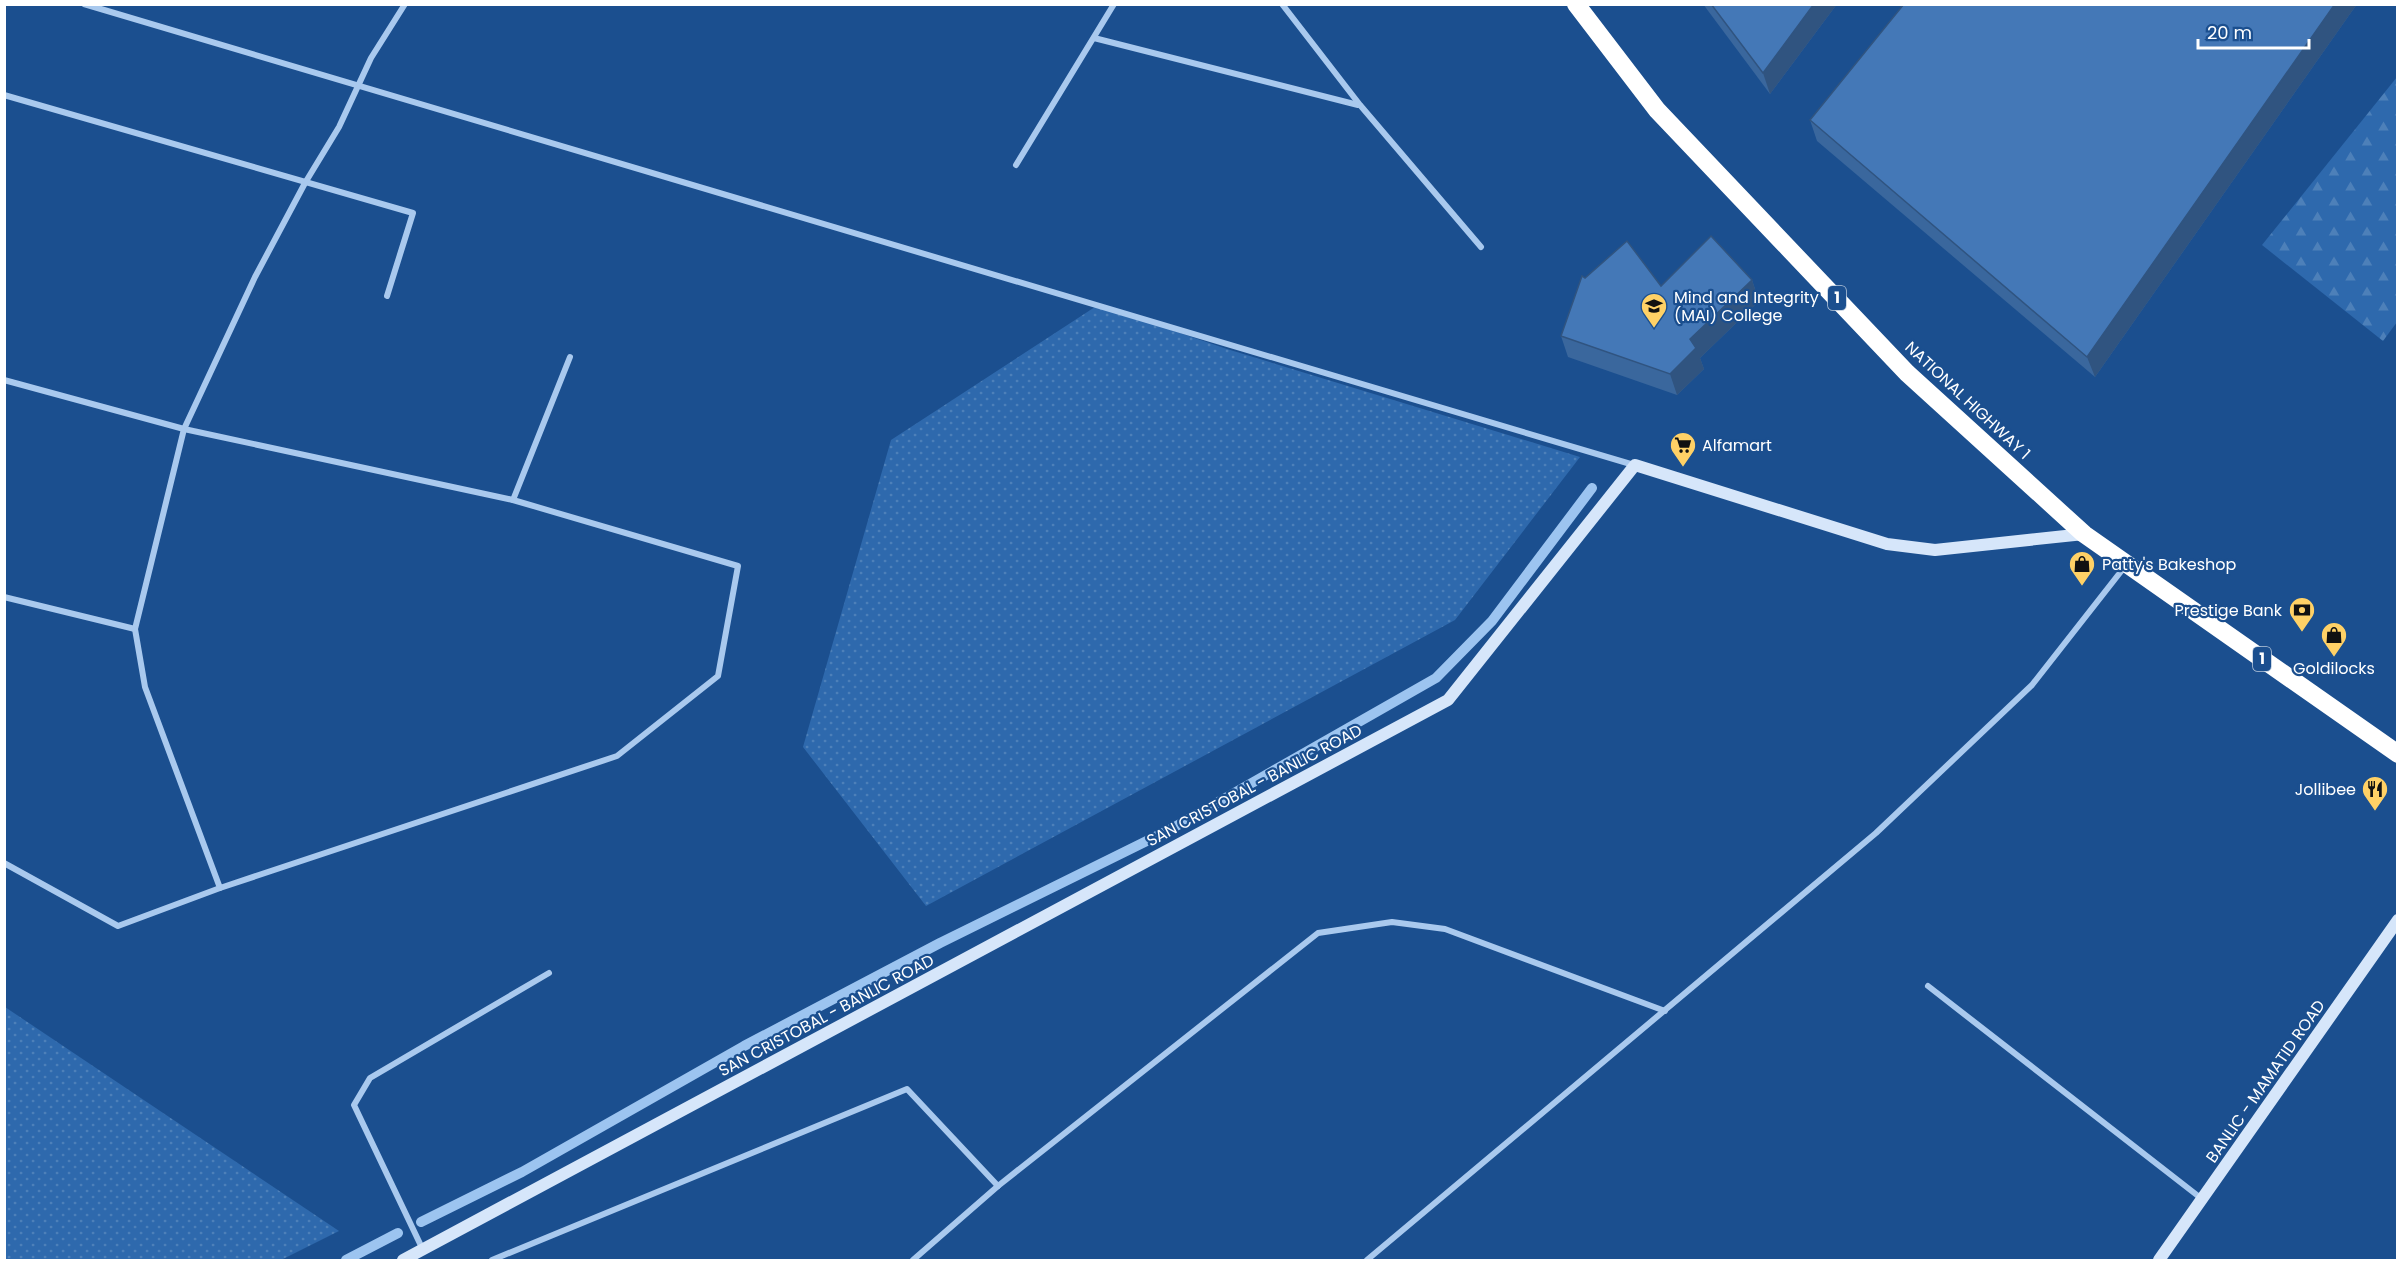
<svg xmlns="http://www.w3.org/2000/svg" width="2402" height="1265" viewBox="0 0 2402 1265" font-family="Poppins,sans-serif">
	<defs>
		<pattern id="grass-dots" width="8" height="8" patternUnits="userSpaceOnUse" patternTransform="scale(1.5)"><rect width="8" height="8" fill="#2e69ad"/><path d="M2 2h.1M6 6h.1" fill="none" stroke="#4d80b9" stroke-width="1.8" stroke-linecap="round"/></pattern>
		<pattern id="forest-firs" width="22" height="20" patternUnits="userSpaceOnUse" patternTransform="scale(1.5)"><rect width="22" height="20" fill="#2e69ad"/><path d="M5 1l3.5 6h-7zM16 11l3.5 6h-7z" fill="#4d80b9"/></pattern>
	</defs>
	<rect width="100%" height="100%" fill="#1b4f8f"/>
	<g fill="url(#grass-dots)">
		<path d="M 1098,305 L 1227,349 L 1580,457 L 1455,620 L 926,906 L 803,747 L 891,440 Z"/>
		<path d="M 5,1007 L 339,1231 L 281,1260 L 5,1260 Z"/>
	</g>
	<path fill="url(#forest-firs)" d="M 2397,77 L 2397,322 L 2383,341 L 2262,245 Z"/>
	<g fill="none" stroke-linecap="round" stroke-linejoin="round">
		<g stroke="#9cc4f0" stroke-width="10">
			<path d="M 421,1222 L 522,1172 L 744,1046 L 940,943 L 1171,829 L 1436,678 L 1492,621 L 1592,488"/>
			<path d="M 346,1260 L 398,1233"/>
		</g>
		<g stroke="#a9c9ee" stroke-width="6">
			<path d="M 84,4 L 1634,465"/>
			<path d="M 1282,4 L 1360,105 L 1481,247"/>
			<path d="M 1094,38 L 1358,105"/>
			<path d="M 4,95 L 413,213 L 387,296"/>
			<path d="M 1016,165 L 1114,4"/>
			<path d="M 4,380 L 184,429 L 513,500 L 738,566 L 718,676 L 617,756 L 220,888 L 118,926 L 4,863"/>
			<path d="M 513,500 L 570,357"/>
			<path d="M 4,597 L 135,629"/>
			<path d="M 220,888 L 145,687 L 135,629 L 184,429 L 255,277 L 305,183 L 339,127 L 371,58 L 405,4"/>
			<path d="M 1928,986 L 2202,1199"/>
			<path d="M 423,1250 L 354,1105 L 370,1078 L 549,973"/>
			<path d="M 492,1260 L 907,1089 L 998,1186"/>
			<path d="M 913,1260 L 998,1186 L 1318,933 L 1392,922 L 1445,929 L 1665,1011"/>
			<path d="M 1367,1260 L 1876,833 L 2032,685 L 2126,565"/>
		</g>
		<g stroke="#d6e6fa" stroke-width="12">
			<path d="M 403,1260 L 1448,700 L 1635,465 L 1887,544 L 1935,550 L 2084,534"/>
			<path d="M 2159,1260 L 2398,920"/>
		</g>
		<path stroke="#fff" stroke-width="18" d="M 1576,4 L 1657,110 L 1907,373 L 2084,534 L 2398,754"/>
	</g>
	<g fill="#3a679d">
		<path d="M 1703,4 L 1837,4 L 1770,94 Z"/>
		<path d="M 1904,4 L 2357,4 L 2095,377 L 1817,141 L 1810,120 Z"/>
		<path d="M 1585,278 L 1661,286 L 1752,280 L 1759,301 L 1700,358 L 1704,369 L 1677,395 L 1568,357 L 1561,336 Z"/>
	</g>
	<g fill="#305480">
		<path d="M 1814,4 L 1837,4 L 1770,94 L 1763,73 Z"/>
		<path d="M 2335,4 L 2357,4 L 2095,377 L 2087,357 Z"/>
		<path d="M 1752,280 L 1759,301 L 1700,358 L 1704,369 L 1677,395 L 1670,374 L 1690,339 Z"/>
	</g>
	<g fill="#4478b7" stroke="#305480" stroke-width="1.5">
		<path d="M 1711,4 L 1814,4 L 1763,73 Z"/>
		<path d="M 1904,4 L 2335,4 L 2087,357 L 1810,120 Z"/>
		<path d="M 1711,236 L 1752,280 L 1690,339 L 1696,348 L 1670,374 L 1561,336 L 1582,276 L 1585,278 L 1627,241 L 1661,286 Z"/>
	</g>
	<defs>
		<g id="university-pin" transform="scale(1.35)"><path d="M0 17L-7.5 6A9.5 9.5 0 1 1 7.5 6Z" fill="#ffd166" stroke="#1b4f8f"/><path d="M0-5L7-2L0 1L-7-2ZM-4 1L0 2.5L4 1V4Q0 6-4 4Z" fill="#111"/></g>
		<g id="supermarket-pin" transform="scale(1.35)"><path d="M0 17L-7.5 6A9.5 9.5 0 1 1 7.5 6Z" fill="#ffd166" stroke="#1b4f8f"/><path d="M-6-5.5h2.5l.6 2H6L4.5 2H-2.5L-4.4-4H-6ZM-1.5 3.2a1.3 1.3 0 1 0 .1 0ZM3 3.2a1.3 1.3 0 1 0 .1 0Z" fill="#111"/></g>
		<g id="shop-pin" transform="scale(1.35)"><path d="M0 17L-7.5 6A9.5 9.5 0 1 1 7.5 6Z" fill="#ffd166" stroke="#1b4f8f"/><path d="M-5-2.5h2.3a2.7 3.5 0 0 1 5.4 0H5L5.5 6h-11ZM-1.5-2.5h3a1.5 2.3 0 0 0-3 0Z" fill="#111"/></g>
		<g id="bank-pin" transform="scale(1.35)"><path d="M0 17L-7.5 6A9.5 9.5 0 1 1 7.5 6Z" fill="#ffd166" stroke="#1b4f8f"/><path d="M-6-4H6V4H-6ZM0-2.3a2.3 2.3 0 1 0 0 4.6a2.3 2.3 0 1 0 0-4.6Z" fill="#111"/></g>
		<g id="restaurant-pin" transform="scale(1.35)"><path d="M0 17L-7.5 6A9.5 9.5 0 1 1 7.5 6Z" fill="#ffd166" stroke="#1b4f8f"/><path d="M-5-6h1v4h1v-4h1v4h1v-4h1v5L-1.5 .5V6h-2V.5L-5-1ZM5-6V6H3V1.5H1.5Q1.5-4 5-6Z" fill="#111"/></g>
	</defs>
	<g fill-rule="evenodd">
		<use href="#university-pin" x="1654" y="306"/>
		<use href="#supermarket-pin" x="1683" y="445"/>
		<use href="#shop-pin" x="2082" y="564"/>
		<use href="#bank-pin" x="2302" y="610"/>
		<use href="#shop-pin" x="2334" y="635"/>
		<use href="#restaurant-pin" x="2375" y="789"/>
	</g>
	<g text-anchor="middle" stroke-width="4.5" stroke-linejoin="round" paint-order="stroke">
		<g fill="#1b4f8f" stroke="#bbcadd" stroke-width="1.5">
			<rect x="1828" y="286" width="18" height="24" rx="4.5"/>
			<rect x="2253" y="647" width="18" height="24" rx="4.5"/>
		</g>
		<g font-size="15" font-weight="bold" fill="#fff">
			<text x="1837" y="303">1</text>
			<text x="2262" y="664">1</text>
		</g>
		<g font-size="16" fill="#fff" stroke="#1b4f8f" text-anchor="start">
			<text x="1674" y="303">Mind and Integrity<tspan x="1674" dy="18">(MAI) College</tspan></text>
			<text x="1702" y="451">Alfamart</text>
			<text x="2102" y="570">Patty's Bakeshop</text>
			<text x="2282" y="616" text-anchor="end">Prestige Bank</text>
			<text x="2334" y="674" text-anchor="middle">Goldilocks</text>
			<text x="2356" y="795" text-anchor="end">Jollibee</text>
		</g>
		<g font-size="16" fill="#fff" stroke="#1b4f8f">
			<text transform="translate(1968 400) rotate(43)" y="6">NATIONAL HIGHWAY 1</text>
			<text transform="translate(1254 785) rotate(-28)" y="6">SAN CRISTOBAL - BANLIC ROAD</text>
			<text transform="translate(826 1015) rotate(-28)" y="6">SAN CRISTOBAL - BANLIC ROAD</text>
			<text transform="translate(2265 1081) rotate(-55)" y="6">BANLIC - MAMATID ROAD</text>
		</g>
	</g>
	<rect width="2402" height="1265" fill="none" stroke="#ffffff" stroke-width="12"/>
	<path d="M2198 39v9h111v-9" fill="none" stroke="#ffffff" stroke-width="3"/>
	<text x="2207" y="39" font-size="18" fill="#ffffff" stroke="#1b4f8f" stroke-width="4.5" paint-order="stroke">20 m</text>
</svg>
